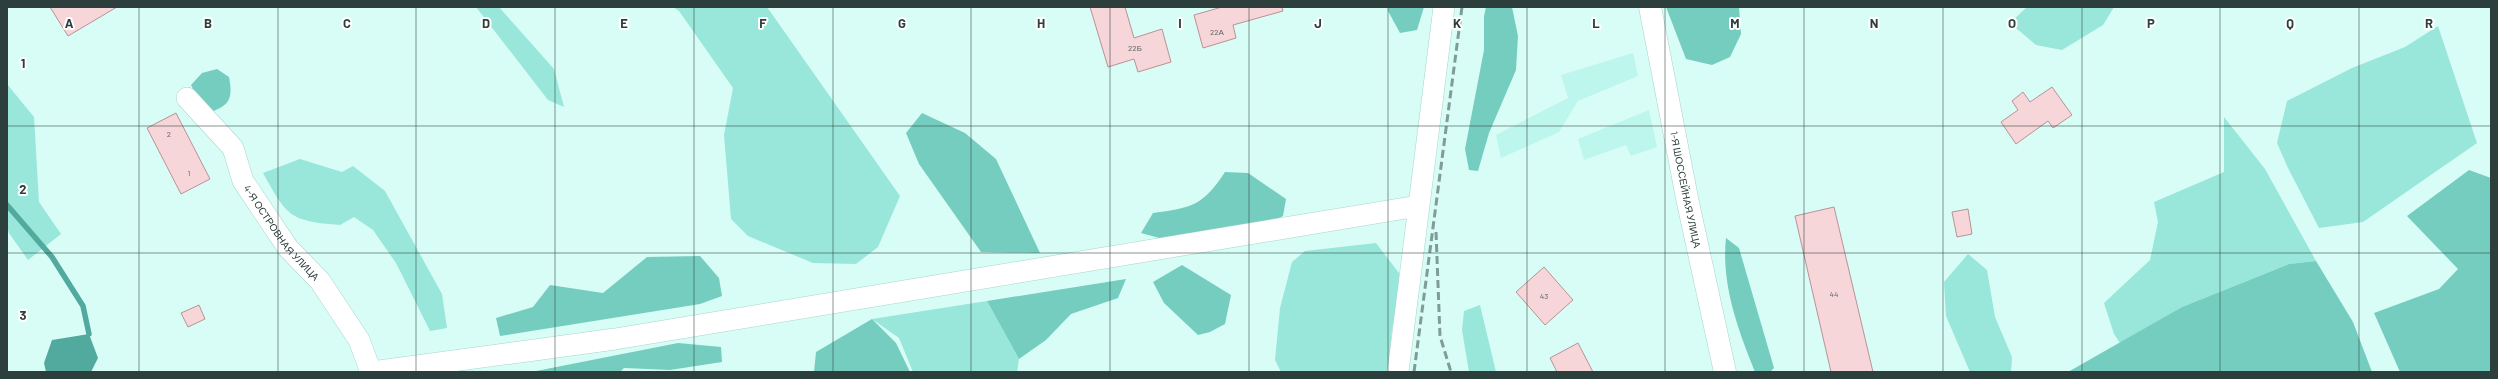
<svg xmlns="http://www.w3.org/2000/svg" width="2498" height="379" viewBox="0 0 2498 379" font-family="Barlow,sans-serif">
	<rect width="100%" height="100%" fill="#d8fdf6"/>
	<g fill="#bdf6ec">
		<path d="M 1633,53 L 1638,76 L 1578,101 L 1559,132 L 1501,158 L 1496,135 L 1568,98 L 1561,75 Z"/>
		<path d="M 1649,110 L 1657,147 L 1631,156 L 1626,145 L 1584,160 L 1578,139 Z"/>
	</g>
	<g fill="#99e6da">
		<path d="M 476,7 L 499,7 L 554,69 L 564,107 L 548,100 Z"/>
		<path d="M 673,7 L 767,7 L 900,196 L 878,247 L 856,264 L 813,263 L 748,236 L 731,219 L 724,135 L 733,88 L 679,11 Z"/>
		<path d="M 2027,7 L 2114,7 L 2103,25 L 2062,50 L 2036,45 L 2010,23 Z"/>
		<path d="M 2438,26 L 2477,143 L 2363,222 L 2319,228 L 2288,168 L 2277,143 L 2287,101 L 2352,68 L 2405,47 Z"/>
		<path d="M 7,84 L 34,117 L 39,202 L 61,234 L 28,260 L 9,233 L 7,227 Z"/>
		<path d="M 2224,117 L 2265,169 L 2316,261 L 2289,264 L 2182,307 L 2120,343 L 2114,334 L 2104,303 L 2150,260 L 2158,222 L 2154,202 L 2224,172 Z"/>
		<path d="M 300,159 L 342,172 L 353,166 L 385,191 L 442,294 L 447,328 L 430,331 L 396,263 L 373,230 L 354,217 L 340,225 C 289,221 287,216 263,173 Z"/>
		<path d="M 1376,243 L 1402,277 L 1392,329 L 1388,372 L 1281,372 L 1275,360 L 1280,308 L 1292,262 L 1305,251 Z"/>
		<path d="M 1968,254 L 1987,270 L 1995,317 L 2012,357 L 2011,372 L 1970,372 L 1946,316 L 1944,282 Z"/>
		<path d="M 987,301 L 1019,359 L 1017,372 L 913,372 L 899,338 L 872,319 Z"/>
		<path d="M 1480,305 L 1496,372 L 1469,372 L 1462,330 L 1464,311 Z"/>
	</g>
	<g fill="#75cdc0">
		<path d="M 1388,7 L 1424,7 L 1417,30 L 1400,33 L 1388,11 Z"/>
		<path d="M 1486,7 L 1512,7 L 1518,36 L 1516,70 L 1489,133 L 1478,171 L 1469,170 L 1465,149 L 1484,50 L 1484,16 Z"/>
		<path d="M 1666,7 L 1739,7 L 1741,34 L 1730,57 L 1712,65 L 1686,59 Z"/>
		<path d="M 217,69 L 229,77 C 233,98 230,105 211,112 L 196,95 L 191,85 L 202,73 Z"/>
		<path d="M 922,113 L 965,133 L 996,159 L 1040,253 L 981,252 L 919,164 L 906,133 Z"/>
		<path d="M 2469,170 L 2491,178 L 2491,372 L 2400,372 L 2374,313 L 2439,289 L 2458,269 L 2407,216 Z"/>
		<path d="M 1225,172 L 1248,173 L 1286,199 L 1283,216 L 1264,226 L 1163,239 L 1141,233 L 1153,213 C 1191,208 1203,206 1225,172 Z"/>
		<path d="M 1726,238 L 1739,248 L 1774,368 L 1770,372 L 1755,372 C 1738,330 1721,284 1726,238 Z"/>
		<path d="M 700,256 L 719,278 L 722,296 L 700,304 L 500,336 L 496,318 L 533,307 L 550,285 L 603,293 L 647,257 Z"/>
		<path d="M 2316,261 L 2353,322 L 2372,372 L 2068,372 L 2182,307 L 2289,264 Z"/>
		<path d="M 1182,265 L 1231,295 L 1225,324 L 1210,332 L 1198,335 L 1164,303 L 1153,282 Z"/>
		<path d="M 1126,279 L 1118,298 L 1071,314 L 1046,340 L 1019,359 L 987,301 Z"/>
		<path d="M 872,319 L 896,343 L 910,372 L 814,372 L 816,352 Z"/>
		<path d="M 678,343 L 721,347 L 722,362 L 670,370 L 624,368 L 620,372 L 531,372 Z"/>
	</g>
	<path fill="#51aa9d" d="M 89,334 L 98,358 L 91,372 L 46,372 L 44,363 L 52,340 Z"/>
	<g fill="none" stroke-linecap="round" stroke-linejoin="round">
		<path stroke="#51aa9d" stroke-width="5.5" d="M 7,205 L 52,257 L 83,306 L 89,334"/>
	</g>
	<g fill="#f6d6d8" stroke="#ba9294">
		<path d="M 50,7 L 117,7 L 68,36 Z"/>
		<path d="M 1090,7 L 1125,7 L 1134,38 L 1162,29 L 1171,62 L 1138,72 L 1134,59 L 1108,67 Z"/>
		<path d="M 1222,7 L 1282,7 L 1283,11 L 1233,25 L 1236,38 L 1203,48 L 1194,15 Z"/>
		<path d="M 2052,87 L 2072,115 L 2053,128 L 2048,121 L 2016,144 L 2001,122 L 2018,110 L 2012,101 L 2023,92 L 2030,102 Z"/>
		<path d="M 176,113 L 210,179 L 181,194 L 147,128 Z"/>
		<path d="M 1834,207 L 1873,372 L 1831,372 L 1795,216 Z"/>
		<path d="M 1968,209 L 1972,234 L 1957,237 L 1952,212 Z"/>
		<path d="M 1544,267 L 1573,300 L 1545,325 L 1516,292 Z"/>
		<path d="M 199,305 L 205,319 L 188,327 L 181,313 Z"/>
		<path d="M 1578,343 L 1593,372 L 1557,372 L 1550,358 Z"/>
	</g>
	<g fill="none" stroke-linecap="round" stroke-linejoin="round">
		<g stroke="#a8d5cd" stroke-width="22">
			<g id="street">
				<path id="s1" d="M 187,98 L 233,148 L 243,181 L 288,248 L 320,281 L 359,340 L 371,372"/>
				<path d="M 372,372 L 615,339 L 1418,206"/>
				<path d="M 1398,372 L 1444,7"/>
			</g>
		</g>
		<g stroke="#a8d5cd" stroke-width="23">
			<g id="secondary">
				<path id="s2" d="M 1650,7 L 1688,203 L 1725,372"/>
			</g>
		</g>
		<use href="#street" stroke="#fff" stroke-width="21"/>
		<use href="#secondary" stroke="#fff" stroke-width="22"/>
		<g stroke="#809c97" stroke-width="3" stroke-dasharray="8 4" stroke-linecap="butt">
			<path d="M 1436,232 L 1440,336 L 1451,372"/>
			<path d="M 1414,372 L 1462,7"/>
		</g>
	</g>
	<path fill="none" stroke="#2c3f3c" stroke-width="1" stroke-opacity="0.55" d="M 139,7 L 139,372M 278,7 L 278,372M 416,7 L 416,372M 555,7 L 555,372M 694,7 L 694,372M 833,7 L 833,372M 971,7 L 971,372M 1110,7 L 1110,372M 1249,7 L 1249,372M 1388,7 L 1388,372M 1527,7 L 1527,372M 1665,7 L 1665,372M 1804,7 L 1804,372M 1943,7 L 1943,372M 2082,7 L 2082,372M 2220,7 L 2220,372M 2359,7 L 2359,372M 7,126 L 2491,126M 7,253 L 2491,253"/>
	<g text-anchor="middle" stroke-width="4" stroke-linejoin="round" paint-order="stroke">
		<g font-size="8" fill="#5e6563">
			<text x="1217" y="35">22А</text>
			<text x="1135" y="51">22Б</text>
			<text x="169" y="137">2</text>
			<text x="189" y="176">1</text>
			<text x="1834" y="297">44</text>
			<text x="1544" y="299">43</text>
		</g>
		<g font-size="10" fill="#2c3f3c" stroke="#fff">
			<text dy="4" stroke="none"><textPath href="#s2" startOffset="186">1-Я ШОССЕЙНАЯ УЛИЦА</textPath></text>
			<text dy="4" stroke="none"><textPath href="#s1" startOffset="167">4-Я ОСТРОВНАЯ УЛИЦА</textPath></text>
		</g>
	</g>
	<g font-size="13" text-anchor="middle" font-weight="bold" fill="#2c3f3c" stroke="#fff" stroke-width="4" stroke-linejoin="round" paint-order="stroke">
		<text x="69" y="28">A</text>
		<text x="208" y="28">B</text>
		<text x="347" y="28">C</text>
		<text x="486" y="28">D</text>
		<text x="624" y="28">E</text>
		<text x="763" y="28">F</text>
		<text x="902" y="28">G</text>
		<text x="1041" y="28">H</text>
		<text x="1180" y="28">I</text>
		<text x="1318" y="28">J</text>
		<text x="1457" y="28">K</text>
		<text x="1596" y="28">L</text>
		<text x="1735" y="28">M</text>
		<text x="1874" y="28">N</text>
		<text x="2012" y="28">O</text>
		<text x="2151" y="28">P</text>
		<text x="2290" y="28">Q</text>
		<text x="2429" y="28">R</text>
		<text x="23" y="68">1</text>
		<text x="23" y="194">2</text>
		<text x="23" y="320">3</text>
	</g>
	<rect width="2498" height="379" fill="none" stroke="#2c3f3c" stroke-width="16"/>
</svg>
